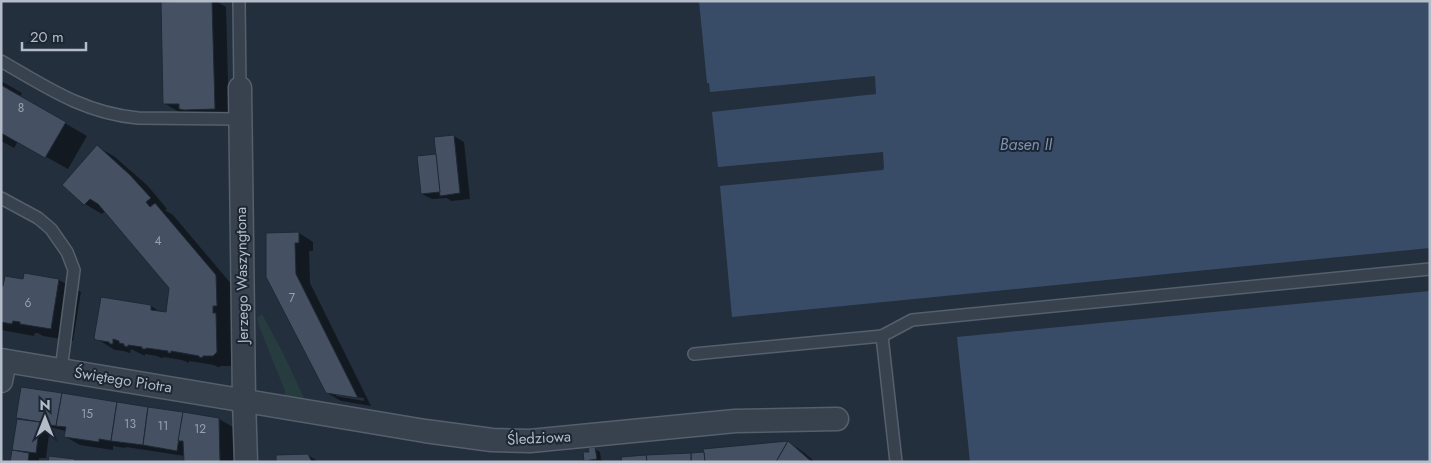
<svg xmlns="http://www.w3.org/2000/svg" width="1431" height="463" viewBox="0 0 1431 463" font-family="Jost,sans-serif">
	<rect width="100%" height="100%" fill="#242f3e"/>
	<path fill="#263c3f" d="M 262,314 L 283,353 L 304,398 L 299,401 L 284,398 L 285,391 L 259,326 L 257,318 Z"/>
	<g fill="#394c67">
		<path d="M 699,1 L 1430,1 L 1430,248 L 732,317 L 720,186 L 883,170 L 884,168 L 883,152 L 718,167 L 712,112 L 876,94 L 875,76 L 710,92 L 709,83 L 707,83 Z"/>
		<path d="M 1430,291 L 1430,462 L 970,462 L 957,337 Z"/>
	</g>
	<g fill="#0007" fill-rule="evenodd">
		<path d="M 188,1 L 216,1 L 226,7 L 229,117 L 194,116 L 186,112 L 179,112 L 164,103 Z"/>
		<path d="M 1,81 L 22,93 L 20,97 L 87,136 L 68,169 L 18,141 L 14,148 L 1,141 Z"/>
		<path d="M 454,136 L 464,142 L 470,199 L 451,201 L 447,198 L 432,199 L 422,194 L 437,155 Z"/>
		<path d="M 98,147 L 115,157 L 148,186 L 167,209 L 165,210 L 173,215 L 233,286 L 234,316 L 231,316 L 231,323 L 234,325 L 234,362 L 231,366 L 220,366 L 220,367 L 218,367 L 214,365 L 189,361 L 189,363 L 187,362 L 182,360 L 164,357 L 163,358 L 161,358 L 157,356 L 145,354 L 145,356 L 131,349 L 130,353 L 129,353 L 124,351 L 115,350 L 97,339 L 151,306 L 162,313 L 167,313 L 170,288 L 105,211 L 102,214 L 85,204 Z"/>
		<path d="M 299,233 L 313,242 L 313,251 L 309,251 L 310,283 L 371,406 L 341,401 L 327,393 L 267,234 ZM 336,394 L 364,398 L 364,401 L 336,396 Z"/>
		<path d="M 24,280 L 59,280 L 81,292 L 73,341 L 43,336 L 38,333 L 35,333 L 34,336 L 1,330 L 1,287 Z"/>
		<path d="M 22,388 L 219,419 L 233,427 L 234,462 L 185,462 L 185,456 L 126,447 L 125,448 L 113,446 L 113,450 L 80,445 L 66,437 L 66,431 L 50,427 L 46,458 L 39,458 L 39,462 L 11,462 Z"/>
		<path d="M 788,442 L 802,451 L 815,462 L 623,462 Z"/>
		<path d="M 595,449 L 600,452 L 601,460 L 606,462 L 585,462 L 585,453 L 590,453 Z"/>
		<path d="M 308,455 L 319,462 L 278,462 Z"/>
	</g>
	<g fill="#455162" stroke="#1f2835">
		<path d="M 187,1 L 212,1 L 215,109 L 184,110 L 179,109 L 179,104 L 163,104 L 161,2 Z"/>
		<path d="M 1,85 L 66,122 L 45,158 L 1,133 Z"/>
		<path d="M 454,135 L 460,193 L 440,196 L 434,137 Z"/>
		<path d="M 97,145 L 130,175 L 151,198 L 146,202 L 150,207 L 155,203 L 216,275 L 217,306 L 213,306 L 213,313 L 216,313 L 217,352 L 213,356 L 203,356 L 202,358 L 199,357 L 199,356 L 171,351 L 171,353 L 168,353 L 168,351 L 146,348 L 146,349 L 142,349 L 142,347 L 128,345 L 128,347 L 124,346 L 124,344 L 119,343 L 119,341 L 113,339 L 113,344 L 110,344 L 109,342 L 96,340 L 94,338 L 101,297 L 151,305 L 151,310 L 166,312 L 169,288 L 98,204 L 90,199 L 84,205 L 62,185 Z"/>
		<path d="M 436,154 L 440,192 L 421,194 L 417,156 Z"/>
		<path d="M 299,232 L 299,243 L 295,243 L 296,274 L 358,398 L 326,393 L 266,277 L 266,233 Z"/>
		<path d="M 24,273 L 59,279 L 51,329 L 20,324 L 20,322 L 13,321 L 12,324 L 1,322 L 1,286 L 3,286 L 5,276 L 23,279 Z"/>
		<path d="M 21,387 L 62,393 L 56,426 L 45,424 L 46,423 L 16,418 Z"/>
		<path d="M 62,393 L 117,402 L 111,441 L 99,439 L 99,442 L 64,437 L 66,427 L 56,426 Z"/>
		<path d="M 117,402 L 148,407 L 143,445 L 111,441 Z"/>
		<path d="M 148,407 L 183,412 L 177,451 L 143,445 Z"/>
		<path d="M 183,412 L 219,418 L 220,462 L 184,462 L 183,441 L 178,441 Z"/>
		<path d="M 17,419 L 40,422 L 36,453 L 12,450 Z"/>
		<path d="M 788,441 L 776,462 L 705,462 L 703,449 Z"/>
		<path d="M 788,441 L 812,462 L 776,462 Z"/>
		<path d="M 595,447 L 597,459 L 584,461 L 583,452 L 589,452 L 588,448 Z"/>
		<path d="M 12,450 L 29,453 L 28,462 L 10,462 Z"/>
		<path d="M 704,452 L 705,462 L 691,462 L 691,453 Z"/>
		<path d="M 691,453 L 691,462 L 647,462 L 646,455 Z"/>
		<path d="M 308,454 L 312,462 L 276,462 L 276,455 Z"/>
		<path d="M 646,455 L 647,462 L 622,462 L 621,457 Z"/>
		<path d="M 49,456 L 75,459 L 75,462 L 48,462 Z"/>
	</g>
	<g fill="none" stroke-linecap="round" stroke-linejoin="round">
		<g stroke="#565f6c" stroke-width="14">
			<g id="service">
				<path d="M 239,1 L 240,88"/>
				<path d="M 1,61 C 46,87 84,113 138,118 L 240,119"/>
				<path d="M 1,198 L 38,218 L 51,229 L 67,252 L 74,270 L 61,370"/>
				<path d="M 882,336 L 896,462"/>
				<path d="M 694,354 L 882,336 L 912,320 L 1430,269"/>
			</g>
		</g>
		<g stroke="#565f6c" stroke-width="25">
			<g id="minor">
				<path d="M 240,88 L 244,400 L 246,462"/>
				<path d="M 1,360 L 425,431 L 492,440 L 530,441 L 735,421 L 837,419"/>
				<path d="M 1,381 L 5,361"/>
			</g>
		</g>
		<use href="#service" stroke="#38414e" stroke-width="11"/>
		<use href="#minor" stroke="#38414e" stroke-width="22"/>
	</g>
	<g text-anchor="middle" stroke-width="4" stroke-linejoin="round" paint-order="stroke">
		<g font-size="12" fill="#98a1af">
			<text x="21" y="112">8</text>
			<text x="158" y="245">4</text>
			<text x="292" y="302">7</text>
			<text x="28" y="307">6</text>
			<text x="87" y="418">15</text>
			<text x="130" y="428">13</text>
			<text x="163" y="430">11</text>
			<text x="200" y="433">12</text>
		</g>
		<g font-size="15" fill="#b4bcc9" stroke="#1d2633">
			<text transform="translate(242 275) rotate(-91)" y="5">Jerzego Waszyngtona</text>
			<text transform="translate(123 380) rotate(9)" y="5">Świętego Piotra</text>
			<text transform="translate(539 438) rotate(-3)" y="5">Śledziowa</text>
		</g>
		<g font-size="16" font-style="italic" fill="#7c92b1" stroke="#1d2633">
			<text x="1026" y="150">Basen II</text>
		</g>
	</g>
	<rect width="1431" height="463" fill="none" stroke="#b4bcc9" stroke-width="5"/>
	<g transform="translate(45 418)" stroke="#1d2633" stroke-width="4" paint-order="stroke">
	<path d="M0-4L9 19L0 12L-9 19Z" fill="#b4bcc9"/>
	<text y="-8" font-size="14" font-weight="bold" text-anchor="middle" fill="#b4bcc9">N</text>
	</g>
	<path d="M22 42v8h64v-8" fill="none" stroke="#b4bcc9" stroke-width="2.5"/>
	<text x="30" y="42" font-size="15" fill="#b4bcc9" stroke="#1d2633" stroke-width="4" paint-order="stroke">20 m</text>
</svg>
